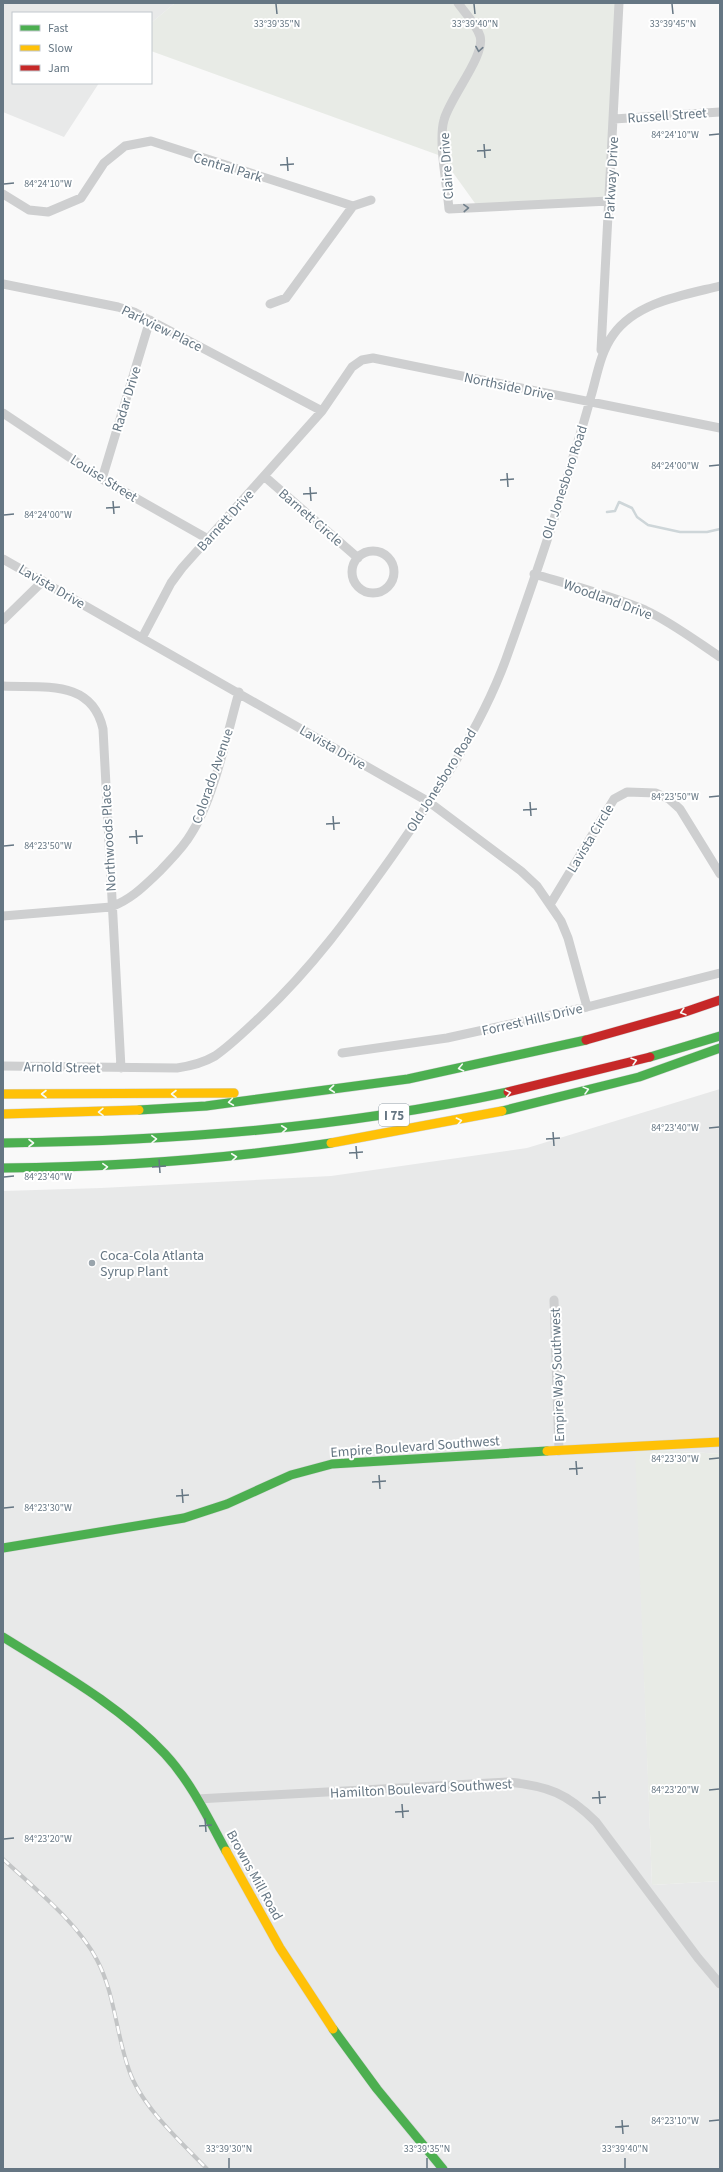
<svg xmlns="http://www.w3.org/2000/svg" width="723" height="2172" viewBox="0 0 723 2172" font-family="'Source Sans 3',sans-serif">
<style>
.built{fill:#e8e9e9}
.green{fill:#e8ebe6}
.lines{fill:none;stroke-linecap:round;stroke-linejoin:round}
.stream{stroke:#ced6d9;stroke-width:2.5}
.fast-casing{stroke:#d5d6d7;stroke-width:10}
.slow-casing{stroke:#d5d6d7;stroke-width:10}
.jam-casing{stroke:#d5d6d7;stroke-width:10}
.street{stroke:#cecfd0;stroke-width:9}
.fast{stroke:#4caf50;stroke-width:9}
.slow{stroke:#ffc107;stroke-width:9}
.jam{stroke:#c62828;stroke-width:9}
.rail-casing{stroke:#c3c5c6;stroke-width:4}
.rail{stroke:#fff;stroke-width:2.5;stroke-dasharray:8;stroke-linecap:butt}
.oneway{stroke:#707f8b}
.oneway2{stroke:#f6fbf6}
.ticks{fill:none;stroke:#657683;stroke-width:1.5}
.poi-dot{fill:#99a4ac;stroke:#fff;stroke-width:1.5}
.labels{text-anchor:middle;stroke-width:4;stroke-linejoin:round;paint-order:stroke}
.shield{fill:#fff;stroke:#939fa8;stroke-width:1}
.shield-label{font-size:13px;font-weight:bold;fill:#657683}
.street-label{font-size:14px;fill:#657683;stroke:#fff}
.poi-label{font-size:14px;fill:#657683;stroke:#fff;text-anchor:start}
.ticks-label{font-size:10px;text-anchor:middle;fill:#657683;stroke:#fff;stroke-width:4;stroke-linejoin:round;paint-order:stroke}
</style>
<rect width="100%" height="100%" fill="#f9f9f9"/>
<path class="built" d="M3,3H175L151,23V13H13V83H99L64,137L3,112Z
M720,1089V1454L636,1448L652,1885L720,1881V2169H3V1191L101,1188L331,1176L527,1148Z"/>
<path class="green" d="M175,3H618L607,197L477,206L441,156L151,51V23Z
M635,1448L720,1454V1881L652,1885Z"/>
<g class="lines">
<path class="stream" d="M607,512L615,511L619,502L632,508L637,517L648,525L680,532H707L720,529"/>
<g class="fast-casing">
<path id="fast" d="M650,1057L720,1036
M139,1110L206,1106L408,1079L586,1040
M502,1111L639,1077L720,1048
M3,1143C173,1141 341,1128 508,1092
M3,1168C113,1167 222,1160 331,1143
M3,1548L184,1518L227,1504L291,1475L332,1464L547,1451
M3,1637C59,1672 119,1705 165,1754C191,1782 208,1818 226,1851
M333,2029L377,2089L443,2169"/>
</g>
<g class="slow-casing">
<path id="slow" d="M3,1094L234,1093
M3,1114L139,1110
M331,1143L502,1111
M547,1451L720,1442
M226,1851L280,1948L333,2029"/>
</g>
<g class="jam-casing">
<path id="jam" d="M586,1040L685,1012L720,1000
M508,1092L650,1057"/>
</g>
<path class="street" d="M458,3C465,13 476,24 480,36C486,55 450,97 444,120C438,141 447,185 449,209L609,201
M614,119L720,112
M3,194L29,210L48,212L81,198L104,163L125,146L151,141L353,206
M353,206L371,200
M3,284L118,307L134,312L322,411
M270,304L286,298L353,206
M603,352L601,350L619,3
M3,413L102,479L208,539
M264,476L358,558
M102,479L150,320
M352 572a21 21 0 1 1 42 0a21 21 0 1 1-42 0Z
M3,559L429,802L521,871L537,886L561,921L568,938L587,1007
M534,574C571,585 609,595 645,610C671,622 696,641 720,657
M3,620L43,581
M142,638L171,583L182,568L322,411L352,367L362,360L373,358L720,428
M3,686C44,688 92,679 103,729L121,1068
M551,903L614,799L627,792L656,793L669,799L680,809L720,874
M3,916L111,907C132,899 144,886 160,871C171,859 183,848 191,834C214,799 227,734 239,692
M342,1053L447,1038L587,1007L720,973
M3,1066L177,1068C191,1066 203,1063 215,1056C231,1045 246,1030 260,1017C313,967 349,917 391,858C435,795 479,732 506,659C530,592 554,523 574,454C580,435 586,416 591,396C597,376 600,353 613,335C636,302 684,295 720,286
M554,1300L559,1451
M197,1799L508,1782C548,1786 567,1793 596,1822L698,1958L720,1984"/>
<use href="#fast" class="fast"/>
<use href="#slow" class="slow"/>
<use href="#jam" class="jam"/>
<g class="rail-casing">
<path id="rail" d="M3,1859C34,1888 78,1923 97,1960C115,1994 116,2034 129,2070C141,2106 181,2142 207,2169"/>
</g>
<use href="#rail" class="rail"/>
</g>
<defs><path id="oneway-chevron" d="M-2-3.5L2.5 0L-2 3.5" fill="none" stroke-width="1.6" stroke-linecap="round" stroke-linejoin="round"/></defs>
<g class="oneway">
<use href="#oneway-chevron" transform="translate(479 49) rotate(99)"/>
<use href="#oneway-chevron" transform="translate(466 208) rotate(-3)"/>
</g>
<g class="oneway2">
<use href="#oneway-chevron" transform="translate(683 1012) rotate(163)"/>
<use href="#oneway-chevron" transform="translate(634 1061) rotate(-16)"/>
<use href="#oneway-chevron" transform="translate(461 1068) rotate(168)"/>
<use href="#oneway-chevron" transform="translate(332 1089) rotate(174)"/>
<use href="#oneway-chevron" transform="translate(586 1090) rotate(-15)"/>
<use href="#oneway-chevron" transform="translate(508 1093) rotate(-12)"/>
<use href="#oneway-chevron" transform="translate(44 1094) rotate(180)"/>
<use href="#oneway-chevron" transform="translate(174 1094) rotate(180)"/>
<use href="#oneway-chevron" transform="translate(231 1102) rotate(172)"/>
<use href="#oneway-chevron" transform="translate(101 1112) rotate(179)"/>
<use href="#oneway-chevron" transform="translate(459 1121) rotate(-12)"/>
<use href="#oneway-chevron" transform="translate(284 1129) rotate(-6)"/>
<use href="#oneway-chevron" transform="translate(154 1139) rotate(-2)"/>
<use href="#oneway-chevron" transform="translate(31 1143)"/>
<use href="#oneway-chevron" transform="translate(234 1157) rotate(-6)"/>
<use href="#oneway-chevron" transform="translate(105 1167) rotate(-3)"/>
</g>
<path class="ticks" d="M276,4L277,14M474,4L475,14M672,4L673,14M709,135L719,134M484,144L485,158M477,151L491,150M287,157L288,171M280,165L294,164M4,184L14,183M709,466L719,465M507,473L508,487M500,480L514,479M310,487L311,501M303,494L317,493M113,501L114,514M106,508L120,507M4,515L14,514M709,797L719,796M530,802L531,816M523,810L537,809M333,816L334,830M326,824L340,823M136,830L137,844M129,837L143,836M4,846L14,845M709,1128L719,1127M553,1132L554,1146M546,1139L560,1138M356,1146L357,1159M349,1153L363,1152M159,1159L160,1173M152,1167L166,1166M4,1177L14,1176M709,1459L719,1458M576,1461L577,1475M569,1469L583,1468M379,1475L380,1489M372,1482L386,1481M182,1489L183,1503M176,1496L189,1495M4,1508L14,1507M709,1790L719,1789M599,1791L600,1804M592,1798L606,1797M402,1804L403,1818M395,1812L409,1811M205,1818L206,1832M199,1826L212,1825M4,1839L14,1838M622,2120L623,2134M709,2121L719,2120M615,2127L629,2126M229,2158V2168M427,2158V2168M625,2158V2168"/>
<circle class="poi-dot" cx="92" cy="1263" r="4"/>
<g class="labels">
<rect class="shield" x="379" y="1104" width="30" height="22" rx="3"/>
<g class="shield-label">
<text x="394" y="1120">I 75</text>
</g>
<g class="street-label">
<text transform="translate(667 115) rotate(-4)" y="5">Russell Street</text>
<text transform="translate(446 166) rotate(-94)" y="5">Claire Drive</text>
<text transform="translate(228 167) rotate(17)" y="5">Central Park</text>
<text transform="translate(611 178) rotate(-87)" y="5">Parkway Drive</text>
<text transform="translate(162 328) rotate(26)" y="5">Parkview Place</text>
<text transform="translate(509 386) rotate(12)" y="5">Northside Drive</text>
<text transform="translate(126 399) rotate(-73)" y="5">Radar Drive</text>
<text transform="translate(104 478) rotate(32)" y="5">Louise Street</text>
<text transform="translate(564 482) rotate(-72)" y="5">Old Jonesboro Road</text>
<text transform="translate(311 517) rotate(41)" y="5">Barnett Circle</text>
<text transform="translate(225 520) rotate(-48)" y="5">Barnett Drive</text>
<text transform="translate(52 586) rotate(30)" y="5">Lavista Drive</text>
<text transform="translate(608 599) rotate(20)" y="5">Woodland Drive</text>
<text transform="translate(333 747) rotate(30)" y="5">Lavista Drive</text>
<text transform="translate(212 776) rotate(-71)" y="5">Colorado Avenue</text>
<text transform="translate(441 780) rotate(-58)" y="5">Old Jonesboro Road</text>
<text transform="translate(108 838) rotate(-93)" y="5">Northwoods Place</text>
<text transform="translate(590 838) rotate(-59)" y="5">Lavista Circle</text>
<text transform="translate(532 1019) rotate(-13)" y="5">Forrest Hills Drive</text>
<text transform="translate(62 1067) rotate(1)" y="5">Arnold Street</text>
<text transform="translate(557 1375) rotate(-92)" y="5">Empire Way Southwest</text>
<text transform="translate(415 1446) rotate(-4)" y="5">Empire Boulevard Southwest</text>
<text transform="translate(421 1788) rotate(-3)" y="5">Hamilton Boulevard Southwest</text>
<text transform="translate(255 1875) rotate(61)" y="5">Browns Mill Road</text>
</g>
<g class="poi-label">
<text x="100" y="1260">Coca-Cola Atlanta<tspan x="100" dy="16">Syrup Plant</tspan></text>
</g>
</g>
<g class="ticks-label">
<text x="277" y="27">33°39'35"N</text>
<text x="475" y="27">33°39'40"N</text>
<text x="673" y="27">33°39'45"N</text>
<text x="675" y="138">84°24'10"W</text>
<text x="48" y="187">84°24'10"W</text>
<text x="675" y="469">84°24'00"W</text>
<text x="48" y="518">84°24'00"W</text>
<text x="675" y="800">84°23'50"W</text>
<text x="48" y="849">84°23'50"W</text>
<text x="675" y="1131">84°23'40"W</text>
<text x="48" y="1180">84°23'40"W</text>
<text x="675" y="1462">84°23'30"W</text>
<text x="48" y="1511">84°23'30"W</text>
<text x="675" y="1793">84°23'20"W</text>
<text x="48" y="1842">84°23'20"W</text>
<text x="675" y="2124">84°23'10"W</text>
<text x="229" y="2152">33°39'30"N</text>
<text x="427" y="2152">33°39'35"N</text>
<text x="625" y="2152">33°39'40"N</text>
</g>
<rect width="723" height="2172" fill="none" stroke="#657683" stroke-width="8"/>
<rect x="12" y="12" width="140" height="72" fill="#ffffff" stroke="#c1c8cd"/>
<rect x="20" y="25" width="20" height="6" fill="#4caf50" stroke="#c1c8cd"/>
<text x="48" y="32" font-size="12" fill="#657683">Fast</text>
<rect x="20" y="45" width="20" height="6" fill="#ffc107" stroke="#c1c8cd"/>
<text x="48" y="52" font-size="12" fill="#657683">Slow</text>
<rect x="20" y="65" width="20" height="6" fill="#c62828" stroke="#c1c8cd"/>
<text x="48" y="72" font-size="12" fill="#657683">Jam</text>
</svg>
